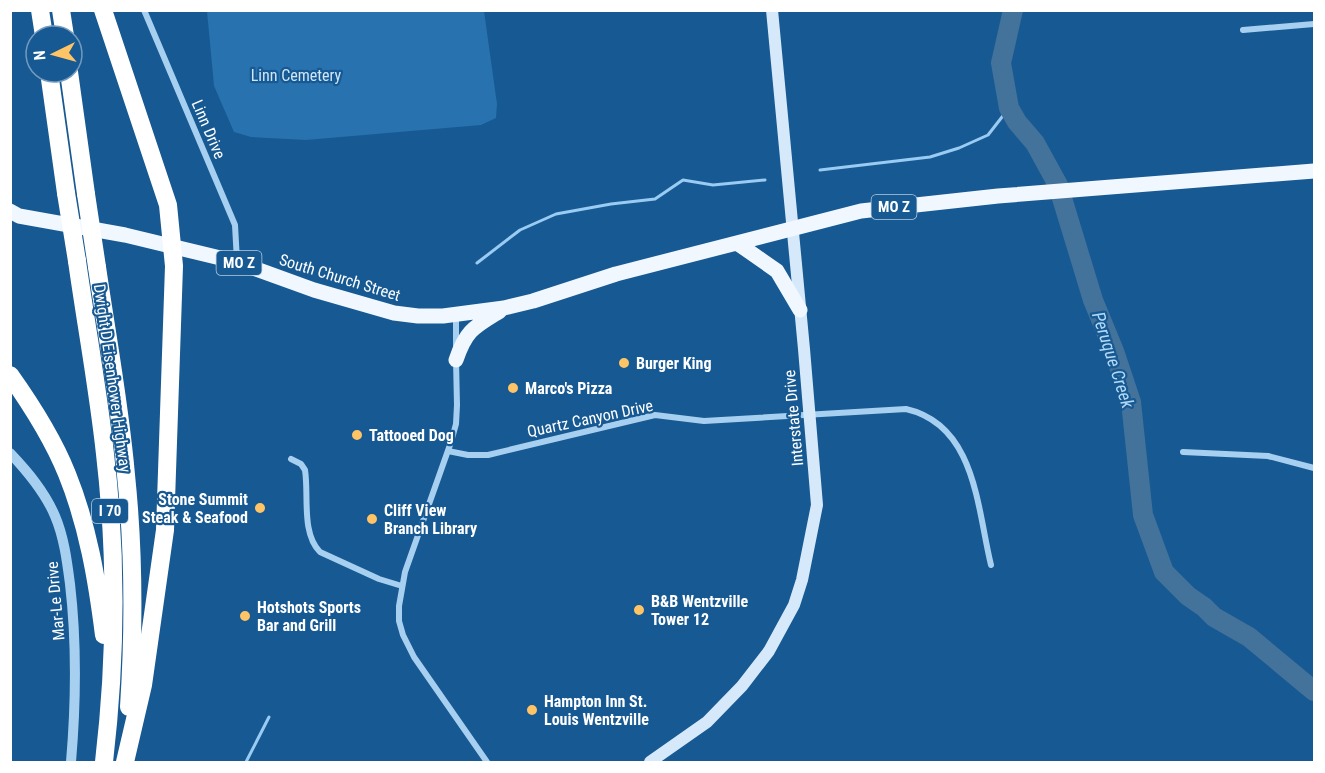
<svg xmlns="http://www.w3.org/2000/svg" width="1325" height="773" viewBox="0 0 1325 773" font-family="'Roboto Condensed',sans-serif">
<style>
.green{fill:#2772af}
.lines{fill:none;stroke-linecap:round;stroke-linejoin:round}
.stream{stroke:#99cbf3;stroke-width:3}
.river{stroke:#43729b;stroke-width:20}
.minor{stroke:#a7cff0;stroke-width:6}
.tertiary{stroke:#a7cff0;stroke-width:10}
.secondary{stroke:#d5e9fb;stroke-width:12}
.primary{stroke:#f0f7ff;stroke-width:15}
.motorway{stroke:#fff;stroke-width:18}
.motorway-bridge{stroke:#fff;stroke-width:18}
.poi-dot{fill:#ffc466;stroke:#175992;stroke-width:2}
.labels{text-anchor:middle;stroke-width:4.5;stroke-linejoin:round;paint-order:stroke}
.shield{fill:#175992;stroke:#b9cdde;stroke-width:1.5}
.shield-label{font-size:15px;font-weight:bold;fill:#fff}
.park-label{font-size:16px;fill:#cee7fb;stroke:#175992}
.street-label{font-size:16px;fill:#fff;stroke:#175992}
.poi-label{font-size:16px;font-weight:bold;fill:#fff;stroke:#175992;text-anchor:start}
.water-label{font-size:18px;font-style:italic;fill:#b3d9f7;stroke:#175992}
</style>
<rect width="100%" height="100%" fill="#175992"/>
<path class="green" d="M207,11H484L497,104L496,118L481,125L306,140L251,137L234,132L214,86Z"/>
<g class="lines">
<path class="stream" d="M820,170L930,157L959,148L988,135L1009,108
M477,263L520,230L556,214L611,204L655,199L683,180L713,185L765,180
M246,762L269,717"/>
<path class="river" d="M1013,10L1001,63L1009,108L1017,122L1035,143L1058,185L1093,300L1114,351L1131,402L1143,515L1164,572L1188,596L1204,607L1214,617L1249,637L1314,691"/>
<path class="minor" d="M144,10L235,225L237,261
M1243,30L1314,24
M456,347V315
M456,360L457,405L456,424L451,442L405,572L399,606V621L403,635L414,657L487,762
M448,451L468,455H488L655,415L704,421L906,409C976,425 977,508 991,565
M1183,452L1268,456L1314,468
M291,459L301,464L305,470C309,495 301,533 320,552L379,579L402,586"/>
<path class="tertiary" d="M10,453C28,472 45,492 55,516C64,537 67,561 70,584C77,644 76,703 71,762"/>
<path class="secondary" d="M650,762L707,722L742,686L769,651L794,605L802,580L817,505L804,349L772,10"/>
<path class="primary" d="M10,211L19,216L125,235L237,262L314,290L394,313L418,316H443L504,308L533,301L616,274L861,211L998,196L1314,171
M737,243L777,271L800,310
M456,360C466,330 474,327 500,311"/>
<path class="motorway" d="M40,10L44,36
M61,10L65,36
M103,10L168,205L174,266L165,530L143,685L125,762
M49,72L66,193
M69,72L86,194
M77,261C86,325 98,389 105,454C117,557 116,660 104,762
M97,267C107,336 120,405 126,475C134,552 134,630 129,707
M10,375C32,406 53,439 67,474C88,526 97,580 104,635"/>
<path class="motorway-bridge" d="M66,193L77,261
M86,194L97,267"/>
</g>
<g class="poi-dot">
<circle cx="624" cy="363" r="6"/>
<circle cx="513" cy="388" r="6"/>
<circle cx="357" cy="435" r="6"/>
<circle cx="260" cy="508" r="6"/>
<circle cx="372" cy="519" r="6"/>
<circle cx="639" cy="610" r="6"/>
<circle cx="245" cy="616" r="6"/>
<circle cx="532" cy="710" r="6"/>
</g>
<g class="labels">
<g class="shield">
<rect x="871.5" y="195" width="45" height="24" rx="4.5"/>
<rect x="216.5" y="251" width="45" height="24" rx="4.5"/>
<rect x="92" y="499" width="36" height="24" rx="4.5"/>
</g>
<g class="shield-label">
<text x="894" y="212">MO Z</text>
<text x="239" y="268">MO Z</text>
<text x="110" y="516">I 70</text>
</g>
<g class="park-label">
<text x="296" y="81">Linn Cemetery</text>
</g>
<g class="street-label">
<text transform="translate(209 129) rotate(67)" y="6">Linn Drive</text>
<text transform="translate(340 277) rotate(17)" y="6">South Church Street</text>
<text transform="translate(113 378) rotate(82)" y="6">Dwight D Eisenhower Highway</text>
<text transform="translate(590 418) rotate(-12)" y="6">Quartz Canyon Drive</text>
<text transform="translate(793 418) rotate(-95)" y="6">Interstate Drive</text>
<text transform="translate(55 601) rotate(-95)" y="6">Mar-Le Drive</text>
</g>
<g class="poi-label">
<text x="636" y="369">Burger King</text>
<text x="525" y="394">Marco's Pizza</text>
<text x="369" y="441">Tattooed Dog</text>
<text x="248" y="505" text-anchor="end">Stone Summit<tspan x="248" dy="18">Steak &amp; Seafood</tspan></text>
<text x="384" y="516">Cliff View<tspan x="384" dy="18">Branch Library</tspan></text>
<text x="651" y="607">B&amp;B Wentzville<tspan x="651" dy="18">Tower 12</tspan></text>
<text x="257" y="613">Hotshots Sports<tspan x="257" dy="18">Bar and Grill</tspan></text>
<text x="544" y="707">Hampton Inn St.<tspan x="544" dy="18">Louis Wentzville</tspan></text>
</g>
<g class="water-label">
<text transform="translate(1113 360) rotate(72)" y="6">Peruque Creek</text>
</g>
</g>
<rect width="1325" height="773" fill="none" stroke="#ffffff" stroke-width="24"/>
<g transform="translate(54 54) rotate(265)"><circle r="28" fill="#175992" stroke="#749bbe" stroke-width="1.5"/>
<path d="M0-4.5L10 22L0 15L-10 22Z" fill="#ffc466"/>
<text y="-9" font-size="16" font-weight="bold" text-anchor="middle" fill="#ffffff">N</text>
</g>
</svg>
